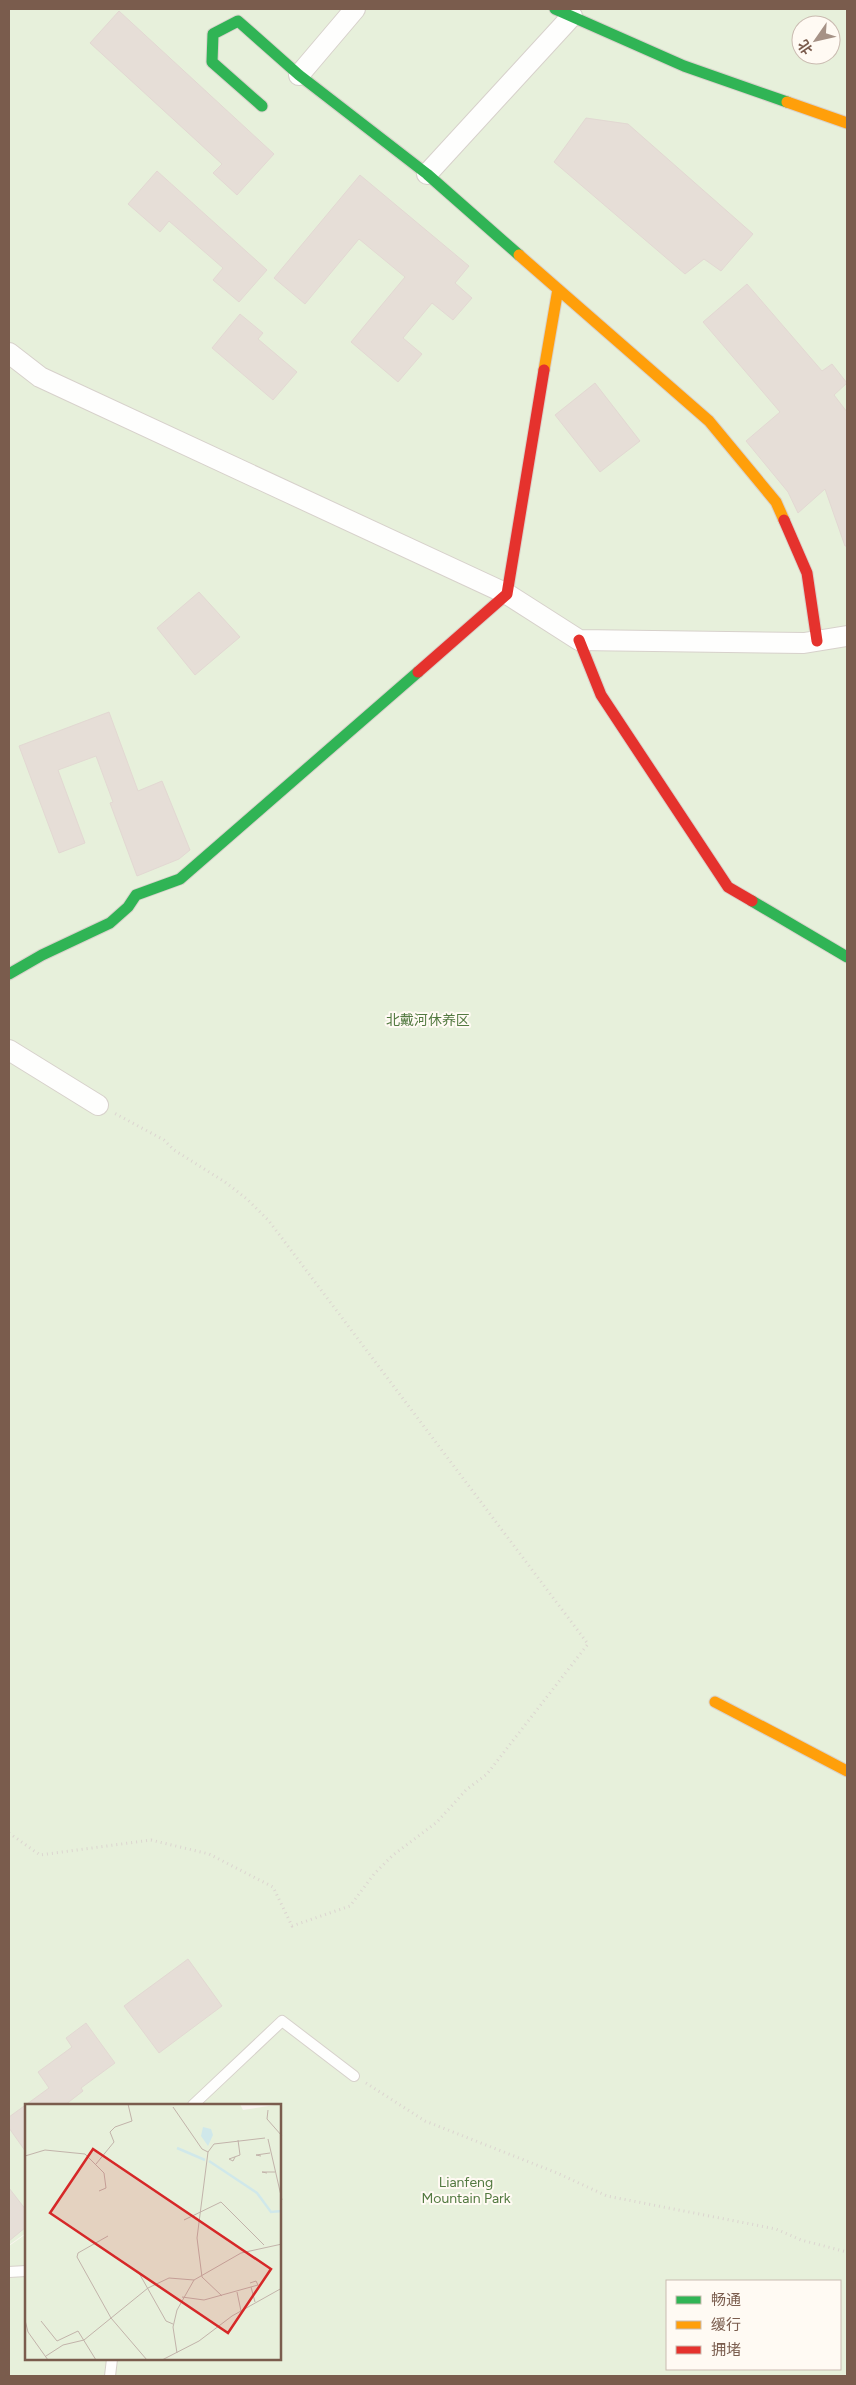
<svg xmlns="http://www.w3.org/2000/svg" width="856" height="2385" viewBox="0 0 856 2385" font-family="Figtree,'Noto Sans SC',sans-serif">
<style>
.green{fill:#e7f0db;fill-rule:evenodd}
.building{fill:#e6ded7;stroke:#e2d8d2}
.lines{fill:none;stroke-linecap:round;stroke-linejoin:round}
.lane-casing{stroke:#d7d1cb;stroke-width:12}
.street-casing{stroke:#d7d1cb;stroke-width:22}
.fast-casing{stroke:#d9d2cb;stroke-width:13}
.slow-casing{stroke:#d9d2cb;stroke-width:13}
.jam-casing{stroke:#d9d2cb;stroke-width:13}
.path{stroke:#dcd5d0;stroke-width:3;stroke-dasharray:1 4;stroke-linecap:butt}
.lane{stroke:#fefefd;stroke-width:10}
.street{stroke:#fefefd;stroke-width:20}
.fast{stroke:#30b455;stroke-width:11}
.slow{stroke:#ff9f0a;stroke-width:11}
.jam{stroke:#e5322d;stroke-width:11}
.labels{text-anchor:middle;stroke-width:4;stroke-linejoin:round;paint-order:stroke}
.park-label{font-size:14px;fill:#537a41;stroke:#fffaf3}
.inset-river{fill:none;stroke:#d0e8ea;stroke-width:2.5}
.inset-road{fill:none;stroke:#c2b3aa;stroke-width:1}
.view{fill:#d62828;fill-opacity:0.15;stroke:#d62828;stroke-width:2.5}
.inset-edge{fill:none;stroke:#7a5c4d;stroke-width:2.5}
</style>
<rect width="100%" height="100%" fill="#f9f5f0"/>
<path class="green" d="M9,9H847V2376H9V2246L26,2234V2359H280V2105H26V2233L9,2245ZM801,25H831V55H801ZM667,2281H840V2369H667Z"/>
<path class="building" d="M119,11L274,154L237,195L213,173L222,164L90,43Z
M586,118L628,124L753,234L721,271L704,259L685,274L554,162Z
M157,171L267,270L239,302L213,280L223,268L169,221L160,232L128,204Z
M360,175L469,266L455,283L472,298L453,320L432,303L403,338L422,354L398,382L351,342L405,277L359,239L305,304L274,278Z
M747,284L822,371L832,364L847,383L834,395L847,412V546H845L825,489L798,513L788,492L746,441L780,412L703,322Z
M240,314L263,333L258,339L297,372L273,400L212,348Z
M595,383L640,441L600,472L555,415Z
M199,592L240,637L195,675L157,628Z
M109,712L138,791L162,781L190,850L179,859L137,876L110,803L113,802L96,756L58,770L85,843L59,853L19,746Z
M188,1959L222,2006L159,2053L124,2006Z
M86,2023L115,2063L81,2088L83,2091L65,2105H26V2152L9,2128V2117L49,2088L38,2072L72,2047L66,2038Z
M9,2188L26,2210V2227L9,2241Z"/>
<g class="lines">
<g class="lane-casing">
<path id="lane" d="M193,2105L282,2021L354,2076
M9,2272L26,2271
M110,2376L112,2359"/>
</g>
<g class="street-casing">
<path id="street" d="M299,75L355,9
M427,174L572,16
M9,353L40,377L507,594L579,640L804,643L847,636
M9,1050L98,1105"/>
</g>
<g class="fast-casing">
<path id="fast" d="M555,9L684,66L787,102
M262,106L212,62L213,34L238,21L299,75L427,174L519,255
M752,901L847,957
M9,974L42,955L110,923L128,907L136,895L180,879L418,672"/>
</g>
<g class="slow-casing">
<path id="slow" d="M787,102L847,123
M519,255L709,421L776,502L784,520
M544,370L558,289
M715,1702L847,1771"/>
</g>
<g class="jam-casing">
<path id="jam" d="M784,520L807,573L817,641
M579,640L601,695L728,887L752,901
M418,672L507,594L544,370"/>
</g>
<path class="path" d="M9,1833L40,1855L151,1840L209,1854L273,1887L292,1926L350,1906L374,1874L393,1855L437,1822L466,1790L487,1774L588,1644L269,1221L247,1199L225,1182L174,1150L164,1140L114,1113
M366,2083L425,2121L557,2173L607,2196L776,2229L801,2240L847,2252"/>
<use href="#lane" class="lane"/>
<use href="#street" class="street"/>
<use href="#fast" class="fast"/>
<use href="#slow" class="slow"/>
<use href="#jam" class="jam"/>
</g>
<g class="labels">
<g class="park-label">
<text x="428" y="1025">北戴河休养区</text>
<text x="466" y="2187">Lianfeng<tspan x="466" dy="16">Mountain Park</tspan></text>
</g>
</g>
<g transform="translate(25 2104)">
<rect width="256" height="256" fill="#f9f5f0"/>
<path d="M0,0H215L218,6L256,0V256H0Z" fill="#e7f0db"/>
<path d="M178,23L186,25L188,31L183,42L176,32Z" fill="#d0e8ea"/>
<path class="inset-river" d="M152,44L180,56M184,57L232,89L246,108L257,107"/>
<path class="inset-road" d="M148,3L177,45L183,48L172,134L177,173L197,192M243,6L242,15L257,32M243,35L257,96M183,48L189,40L240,34M0,52L20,46L60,50L79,69L81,84L74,87M236,52L231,51L245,49M210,53L208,57L204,55L215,51L213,36M71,60L89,38L85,28L90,23L107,17L103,0M242,69L237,68H250M159,116L196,98L239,141M83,132L53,149L52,153L86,214L122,256M114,169L141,217L148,220M226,183L230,198M212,188L216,207M157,193L179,196L233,181L231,177L225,179M0,216L3,228L23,256M16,217L32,237L53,227L71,256M152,249L148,223L152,206L169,176L216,149L257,140M21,252L38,241L59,236L123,184L144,174L169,176M137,256L174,237L207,212L257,184"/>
<path class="view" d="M68,45L246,165L203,229L25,109Z"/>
<rect width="256" height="256" class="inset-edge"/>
</g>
<rect width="856" height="2385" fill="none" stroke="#7a5c4d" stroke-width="20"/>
<rect x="666" y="2280" width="175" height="90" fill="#fffaf3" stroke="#cabbb1"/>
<rect x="676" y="2296" width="25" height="8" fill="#30b455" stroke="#cabbb1"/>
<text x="711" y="2305" font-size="15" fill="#7a5c4d">畅通</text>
<rect x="676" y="2321" width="25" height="8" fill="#ff9f0a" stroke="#cabbb1"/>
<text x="711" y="2330" font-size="15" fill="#7a5c4d">缓行</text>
<rect x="676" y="2346" width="25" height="8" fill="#e5322d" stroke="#cabbb1"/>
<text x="711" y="2355" font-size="15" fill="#7a5c4d">拥堵</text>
<g transform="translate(816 40) rotate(236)"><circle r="24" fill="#fffaf3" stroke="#cabbb1"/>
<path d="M0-4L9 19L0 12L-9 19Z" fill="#a69286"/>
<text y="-8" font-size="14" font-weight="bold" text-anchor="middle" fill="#7a5c4d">北</text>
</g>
</svg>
